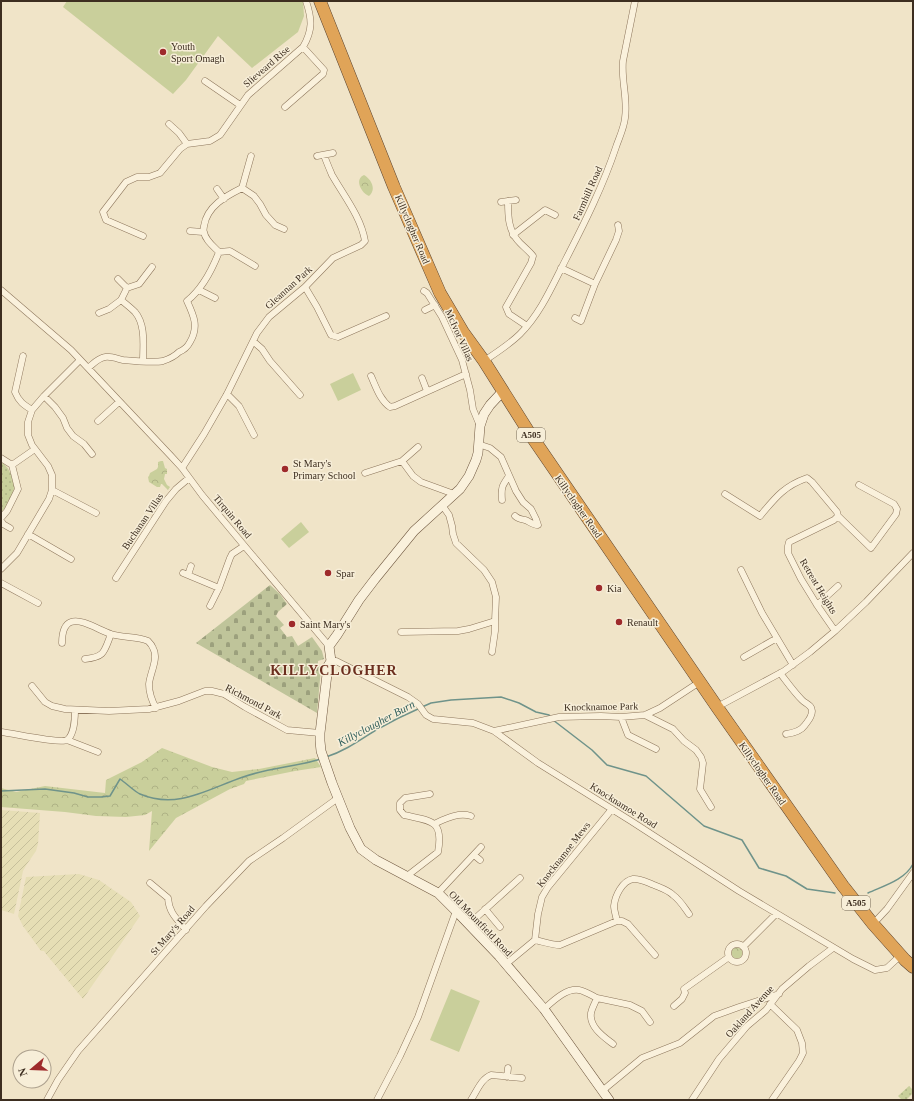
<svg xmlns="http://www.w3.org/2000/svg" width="914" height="1101" viewBox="0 0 914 1101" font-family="Georgia,serif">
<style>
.farmland{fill:url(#farmland-furrows)}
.grass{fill:url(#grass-dots)}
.forest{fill:url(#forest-crowns)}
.cemetery{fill:url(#cemetery-stones)}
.garden{fill:#c9cf9b}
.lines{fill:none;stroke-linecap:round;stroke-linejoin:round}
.stream{stroke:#6f938a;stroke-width:1.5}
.street-casing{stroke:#8d765c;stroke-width:7}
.secondary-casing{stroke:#6f573f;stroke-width:10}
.highway-casing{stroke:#5b4430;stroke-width:13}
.street{stroke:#faf1dc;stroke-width:6}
.secondary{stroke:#faf1dc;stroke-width:9}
.highway{stroke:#e0a458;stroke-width:12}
.poi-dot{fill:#9e2a2b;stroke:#f7eed8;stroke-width:1.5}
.labels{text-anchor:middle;stroke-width:3;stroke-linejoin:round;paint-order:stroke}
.shield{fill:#f7eed8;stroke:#756857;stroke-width:1}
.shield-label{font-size:9px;font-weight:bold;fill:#3d2e20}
.poi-label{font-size:10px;fill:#3d2e20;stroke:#f7eed8;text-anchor:start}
.street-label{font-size:10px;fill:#3d2e20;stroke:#f7eed8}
.water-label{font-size:11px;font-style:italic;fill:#2f5d5a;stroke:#f7eed8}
.district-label{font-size:14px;font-weight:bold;letter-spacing:1px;fill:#6b2e1e;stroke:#f7eed8}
</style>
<defs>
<pattern id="farmland-furrows" width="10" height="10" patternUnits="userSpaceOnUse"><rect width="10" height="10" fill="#e6deb5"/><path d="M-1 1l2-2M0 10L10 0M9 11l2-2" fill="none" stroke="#c6bf9b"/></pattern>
<pattern id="grass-dots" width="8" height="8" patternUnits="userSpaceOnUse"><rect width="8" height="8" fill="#c9cf9b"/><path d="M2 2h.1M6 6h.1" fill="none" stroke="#aeb285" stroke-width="1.8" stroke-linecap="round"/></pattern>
<pattern id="forest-crowns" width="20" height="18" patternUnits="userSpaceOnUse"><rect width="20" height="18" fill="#c9cf9b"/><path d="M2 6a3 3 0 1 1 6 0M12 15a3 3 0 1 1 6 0" fill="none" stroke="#aeb285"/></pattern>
<pattern id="cemetery-stones" width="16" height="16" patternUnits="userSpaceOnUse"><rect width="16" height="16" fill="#bfc49a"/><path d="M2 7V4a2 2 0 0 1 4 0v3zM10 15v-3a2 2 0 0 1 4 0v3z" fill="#9ca07d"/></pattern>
</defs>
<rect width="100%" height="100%" fill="#f0e4c8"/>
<path class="farmland" d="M1,810L40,813L38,844L36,851L27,864L23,871L14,914L1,910Z
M79,874L99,880L112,889L131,902L140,916L83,999L46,954L44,951H41L23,926L18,916L26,877Z"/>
<path class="grass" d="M1,462C6,465 8,468 11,474C19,489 10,501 1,513Z
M909,1086L913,1090V1093L906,1100H902L898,1096Z"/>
<path class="forest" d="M364,175C371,179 377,189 369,196C361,193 354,179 364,175Z
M161,461H163L165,468L167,469V474H165L164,479L167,485L170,487L168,490L162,484H161L160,487H157L149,482L148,477L149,476L150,473L157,469L158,467V462Z
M162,748L212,767L232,772L259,769L315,758L321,767L295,771L246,781L244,784L230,789L176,818L149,851L152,811L145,815L126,817L96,816L65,812L1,807V788L16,792L45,786L105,793L106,780L142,762Z
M731.5 953a5.5 5.5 0 1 1 11 0a5.5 5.5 0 1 1-11 0Z"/>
<path class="cemetery" d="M270,585L280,594L287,604L278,612L276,616L284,625L280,628L287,637L292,636L298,646L312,637L322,651L324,659L318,661V664L321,668L317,713L196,643Z"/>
<path class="garden" d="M67,1H303L304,16L298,32L252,68L218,36L186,80L173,94L63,7Z
M353,373L361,390L338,401L330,384Z
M301,522L309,532L289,548L281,539Z
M451,989L480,1001L459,1052L430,1040Z"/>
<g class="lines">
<path class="stream" d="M422,707L431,703L451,700L501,697L519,703L536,712L549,715L551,717
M553,720L592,750L607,765L646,776L704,826L742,840L759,868L786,876L807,889L835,893
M326,757C345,751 360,740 376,730C390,722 404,715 418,709
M1,791L45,789L74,793L88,797H101L110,796L120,779C126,783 135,792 140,794C177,810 208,789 243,777C268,768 295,767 321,759
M868,893C883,886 905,880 913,864"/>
<g class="street-casing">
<path id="street" d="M205,81L240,105
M285,107L323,74L324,70L303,47
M169,124L179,133L187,144
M317,156L333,153
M242,188L254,196L260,204L266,215L275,225L284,229
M217,189L224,199
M508,201C508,216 508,231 520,243C524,247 529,251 533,256L531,263L506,307L509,314L527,326
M501,202L516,200
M190,231L203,232
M513,235L545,210L555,215
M143,236L106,220L103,212L126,182L137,177H149L160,173L180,149L187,144L210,141L220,135L248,95L303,47C313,30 312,19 306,1
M219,252C213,246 205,240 204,232C203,231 204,227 204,226C207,206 226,196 242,188L251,156
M561,268L595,284L616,240L619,231L618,225
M118,279L127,288
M305,287L317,307L331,335L338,337L386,316
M1,290L71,350L171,456L182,468L202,495L242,543L329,646
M199,290L215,298
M424,291L427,293L442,317L462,360L470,390L473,409L480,426
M121,300C126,304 131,308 135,312C146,325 143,346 143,361
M425,310L435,305
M99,313L109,309L121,300L127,288L139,284L152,267
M575,318L581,321L595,284
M254,342L262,349L270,361L300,395
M23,356L15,392C19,402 24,405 32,410
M484,361C496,353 510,344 520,334C541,313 553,284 566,259C585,222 603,186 616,147C619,138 624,128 625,118C628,99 621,80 623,61L635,1
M88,368C93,364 98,358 105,357C111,356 118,359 123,360C133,361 154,363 163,361C169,359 175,356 179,352C184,350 188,346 190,342C199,327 194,316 187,301C202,289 212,270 219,252L230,251L255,266
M371,376C376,387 380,400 390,407L395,406L466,374
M422,378L427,391
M227,394L239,406L254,435
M44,396L55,407L63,418L67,428L73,436L84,444L92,454
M98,421L119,402
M478,444L490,448L501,457L516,491L523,502L531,509L536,519L538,525C532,525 529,521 525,520C520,519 518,519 515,516
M1,458L12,465L18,489L7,511L1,518
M402,461L413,476L421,482L454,494
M12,465L35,449
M182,468L204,434L227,394L257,333L269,317L305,287L333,258L361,245L365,241C361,217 344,196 332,175C329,168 326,161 324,155
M365,473L402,461L418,447
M52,490L96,513
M725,494L760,516C775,498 784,486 807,478L812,482L837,512L838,516L834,520L789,542L788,546V553L801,579L817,605L835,631
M502,500C501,487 502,486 509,476
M838,516L871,548L896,514L897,509L894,504L859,485
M1,520L3,524L10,528
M28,534L71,559
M1,569L17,553L49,499L52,490V475L48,466L32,445L28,435V422L32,410L44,396L80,360
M741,570L762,613L793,665
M183,573L219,588
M188,575L191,566
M116,578L166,501L176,489L189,478
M1,583L38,603
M817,605L838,586
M210,606L219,588L230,558L232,554L244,546
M401,632L458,631L469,629L495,621L496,597L492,582L484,570L456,543L453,534L452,526L449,515L442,505
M62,643C62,635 63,625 71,622C82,618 100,631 111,634C123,638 137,636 148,641C150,643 152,645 153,648C159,658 150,673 149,684C149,692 152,701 156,708
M492,652L495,631V621
M744,657L777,638
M85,659C105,657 104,652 111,634
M331,661H336L408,697L418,704L426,715L433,719L473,723L494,731L538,763L631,821L739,891L853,959L875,970L887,968L901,955
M780,673C787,682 794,692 802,700C806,704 812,705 812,711C812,717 808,721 805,725C801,731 794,733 786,734
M32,686L45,702L52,706L65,709L109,711L149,709L179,701L205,691H212L224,694L245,707L287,730L320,733
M717,707L784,671L810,652L835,631L866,602L913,553
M645,715L673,729L684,741L696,750L701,757L703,763L700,789L711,807
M621,717L628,735L656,749
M494,731L559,717L601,716L621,717L645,715L660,708L695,685L701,683
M1,732C12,733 60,744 67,740C74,735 75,718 75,710
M67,740L98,752
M434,824C445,819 458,812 471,816
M474,855L480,860
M407,876L438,852C444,819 430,821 404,815L400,810V803L405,798L430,794
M150,883L168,898C169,913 177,919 186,930
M438,893L481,847
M485,909L500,927
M617,921C616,916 614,910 614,906C615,896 622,881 633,879C640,878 648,883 654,885C661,888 668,890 673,895C680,900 684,907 689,914
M469,924L520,878
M873,924L887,909L913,873
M535,940L538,914L542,897L548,887L612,809
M728 953a9 9 0 1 1 18 0a9 9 0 1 1-18 0Z
M743,947L776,914
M506,964L535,940C544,942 551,945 560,945L617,921H622L628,924L655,955
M597,998L630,1005L642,1011L650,1022
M770,1004L797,1030L802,1043L803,1053L799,1061L772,1100
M674,1006L682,999L685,993L684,989L729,957
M544,1009C553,1001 566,988 579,990C585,991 591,995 597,998C595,1003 592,1008 591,1013C589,1027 604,1037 613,1044
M507,1077L508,1068
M602,1091L642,1058L680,1043L714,1016L739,1007L779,994
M47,1100L58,1080L78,1051L206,906L249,861L283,838L338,798
M377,1100L400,1056L418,1017L456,911
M471,1100C477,1091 481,1079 491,1075L522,1078
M692,1100L719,1059L747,1026L766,1010L782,989L809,966L833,948"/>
</g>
<g class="secondary-casing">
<path id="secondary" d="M503,391L490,405L484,414L480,426L478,453L476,460L469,476L460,489L414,531L375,579L359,600L337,635L329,646L331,661L328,666L320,733V741L321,751L332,783L350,828L361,849L376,860L438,893L456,911L499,956L544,1009L609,1100"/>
</g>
<g class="highway-casing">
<path id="highway" d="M320,1L394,187L440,293L463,332L484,361L530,434L717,707L843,886L873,924L905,960L913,967"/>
</g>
<use href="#street" class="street"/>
<use href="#secondary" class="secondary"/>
<use href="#highway" class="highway"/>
</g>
<g class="poi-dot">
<circle cx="163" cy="52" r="4"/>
<circle cx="285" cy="469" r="4"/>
<circle cx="328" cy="573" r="4"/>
<circle cx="599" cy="588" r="4"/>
<circle cx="619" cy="622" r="4"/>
<circle cx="292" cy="624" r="4"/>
</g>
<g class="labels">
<g class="shield">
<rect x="517" y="428" width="28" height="14" rx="3"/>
<rect x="842" y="896" width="28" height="14" rx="3"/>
</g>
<g class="shield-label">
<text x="531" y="438">A505</text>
<text x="856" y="906">A505</text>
</g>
<g class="poi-label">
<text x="171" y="50">Youth<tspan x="171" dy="12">Sport Omagh</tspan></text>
<text x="293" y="467">St Mary's<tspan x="293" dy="12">Primary School</tspan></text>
<text x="336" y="577">Spar</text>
<text x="607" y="592">Kia</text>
<text x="627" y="626">Renault</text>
<text x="300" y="628">Saint Mary's</text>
</g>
<g class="street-label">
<text transform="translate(266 66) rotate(-41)" y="4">Slieveard Rise</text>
<text transform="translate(587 193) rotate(-66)" y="4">Farmhill Road</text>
<text transform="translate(413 229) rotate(67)" y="4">Killyclogher Road</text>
<text transform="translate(288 287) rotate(-42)" y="4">Gleannan Park</text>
<text transform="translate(460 335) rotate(66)" y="4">McIvor Villas</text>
<text transform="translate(579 506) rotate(55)" y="4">Killyclogher Road</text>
<text transform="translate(233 516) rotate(50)" y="4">Tirquin Road</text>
<text transform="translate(142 521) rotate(-56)" y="4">Buchanan Villas</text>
<text transform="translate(819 586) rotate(59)" y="4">Retreat Heights</text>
<text transform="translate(254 701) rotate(28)" y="4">Richmond Park</text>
<text transform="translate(601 706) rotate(-1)" y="4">Knocknamoe Park</text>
<text transform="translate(763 773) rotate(55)" y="4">Killyclogher Road</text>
<text transform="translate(624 805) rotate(32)" y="4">Knocknamoe Road</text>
<text transform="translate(563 854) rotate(-52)" y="4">Knocknamoe Mews</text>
<text transform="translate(481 923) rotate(46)" y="4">Old Mountfield Road</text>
<text transform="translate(172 930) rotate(-49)" y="4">St Mary's Road</text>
<text transform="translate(749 1011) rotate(-48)" y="4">Oakland Avenue</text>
</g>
<g class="water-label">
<text transform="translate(376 723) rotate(-28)" y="4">Killyclougher Burn</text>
</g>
<g class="district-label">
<text x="334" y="675">KILLYCLOGHER</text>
</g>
</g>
<rect width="914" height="1101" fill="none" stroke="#3d2e20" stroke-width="4"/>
<g transform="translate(32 1069) rotate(251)"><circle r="19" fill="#f7eed8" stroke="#ada18e"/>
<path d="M0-3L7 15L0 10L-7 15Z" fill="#9e2a2b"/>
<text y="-6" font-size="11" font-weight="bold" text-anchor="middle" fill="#3d2e20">N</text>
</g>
</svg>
